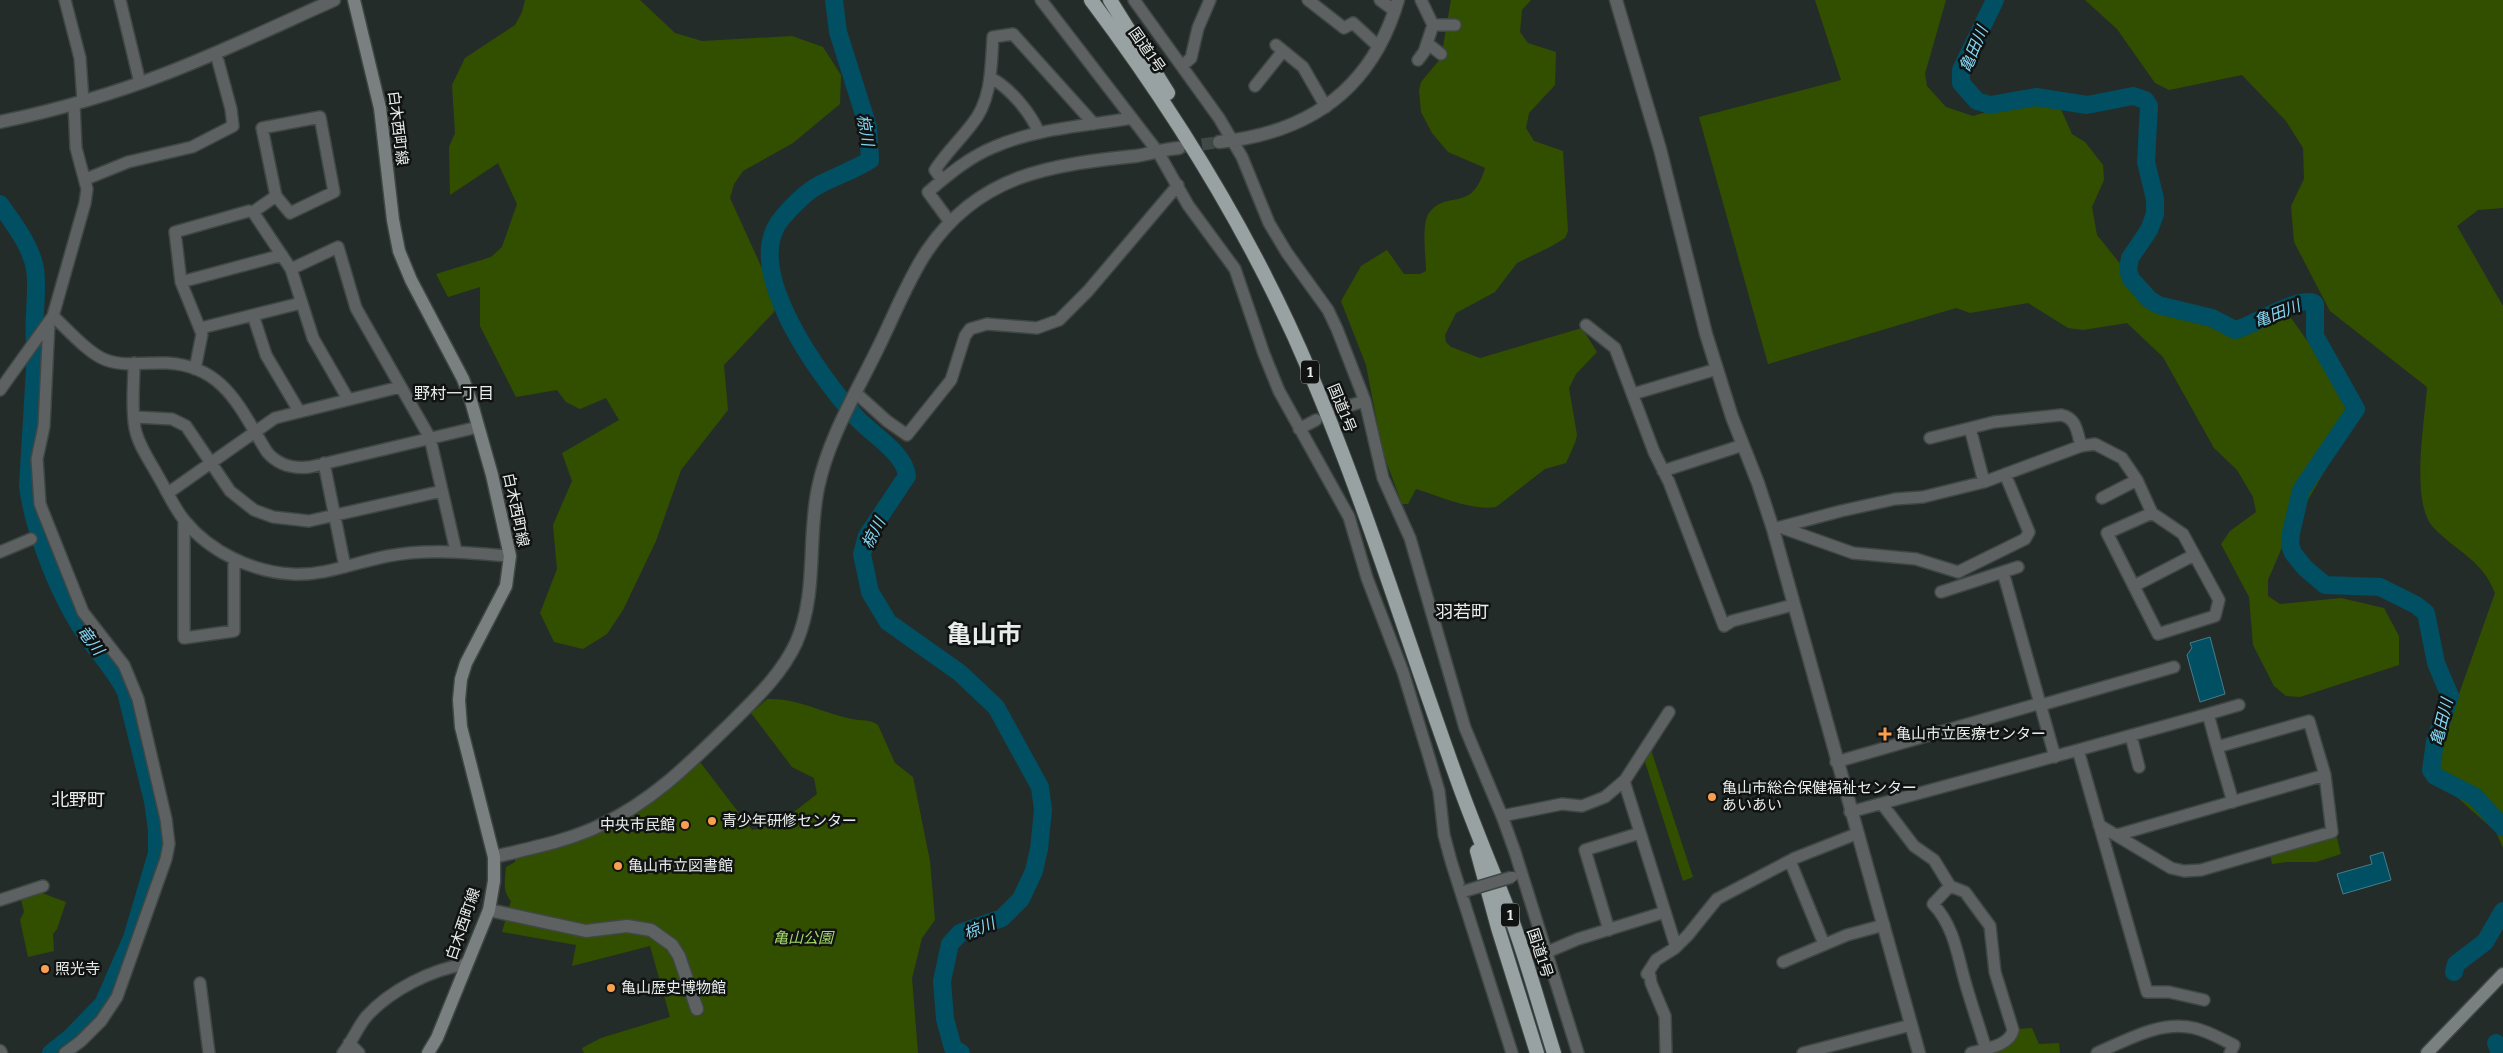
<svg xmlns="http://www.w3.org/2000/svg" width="2503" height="1053" viewBox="0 0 2503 1053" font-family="Bitter,'Noto Sans JP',serif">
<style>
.green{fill:#324f00}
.water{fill:#004f63;stroke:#467e8c}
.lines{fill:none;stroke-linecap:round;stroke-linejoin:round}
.river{stroke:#004f63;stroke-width:18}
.tertiary-tunnel{stroke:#414946;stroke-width:12;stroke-dasharray:12 6;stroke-linecap:butt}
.minor-casing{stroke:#3f4744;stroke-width:14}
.tertiary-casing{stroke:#3f4744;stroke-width:15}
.secondary-casing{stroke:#3f4744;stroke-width:15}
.trunk-casing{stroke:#3f4744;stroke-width:16}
.minor{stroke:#5d6161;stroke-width:11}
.tertiary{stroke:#5d6161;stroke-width:12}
.secondary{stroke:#7a8080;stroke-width:12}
.trunk{stroke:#99a2a2;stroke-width:14}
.minor-bridge-casing{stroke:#3f4744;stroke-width:14;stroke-linecap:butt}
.minor-bridge{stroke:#5d6161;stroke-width:11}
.poi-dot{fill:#fa9f4f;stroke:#101312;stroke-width:2}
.labels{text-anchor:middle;stroke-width:5;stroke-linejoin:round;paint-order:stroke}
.shield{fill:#101312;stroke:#a7acaa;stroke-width:1}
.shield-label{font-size:14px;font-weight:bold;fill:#e8edeb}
.street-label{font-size:15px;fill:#e8edeb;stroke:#101312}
.poi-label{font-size:15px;fill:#e8edeb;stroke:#101312;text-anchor:start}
.park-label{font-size:15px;font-style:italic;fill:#a6d969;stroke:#101312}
.water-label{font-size:16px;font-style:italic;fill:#83d7f5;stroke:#101312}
.neighbourhood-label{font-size:16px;fill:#e8edeb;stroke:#101312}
.quarter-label{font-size:18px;fill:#e8edeb;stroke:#101312}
.town-label{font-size:25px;font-weight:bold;fill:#e8edeb;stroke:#101312}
</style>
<rect width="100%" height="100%" fill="#242c29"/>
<path class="green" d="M525,0H640L675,33L702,41L792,36L823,47L841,75L840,104L793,143L743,171L734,184L730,198L776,299L774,312L724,365L728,410L681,470L656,541L623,610L607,634L583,649L554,642L540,613L557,569L553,525L572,481L562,453L619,420L606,398L580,409L566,402L557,390L516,397L480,326V287L448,297L436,274L491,257L502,247L517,204L498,163L450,195L449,147L455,133L452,85L465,58L515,25L522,12Z
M1451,0H1531L1522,10L1520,32L1528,43L1556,52L1555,85L1529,113L1526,128L1534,141L1563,151L1568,231L1565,238L1552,246L1517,263L1495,292L1456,313L1445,335L1446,342L1451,347L1480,358L1582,328L1597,352L1576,374L1569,388L1577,435L1575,443L1566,463L1545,469L1496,507C1472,511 1439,496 1416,489L1408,504H1402L1383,453L1366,365L1341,301L1361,266L1387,250L1404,274H1420L1426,271C1426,257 1421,224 1429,213C1449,188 1471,215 1485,168L1448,152L1432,133L1421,112L1419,90L1421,82L1441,58Z
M1815,0H1946L1925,74L1927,86L1946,107L1973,116L2031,99L2060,107L2072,134L2085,142L2103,165L2104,180L2092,207L2097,235L2143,292L2229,325L2289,315L2358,413L2286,538L2268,580V596L2280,604L2341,598L2384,608L2399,636V665L2300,697L2286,696L2274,686L2253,645L2249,597L2221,544L2230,531L2256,512L2253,497L2237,470L2214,448L2163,357L2127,323L2083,330L2068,328L2028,303L1970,313L1956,308L1768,364L1699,117L1841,80Z
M2085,0H2503V208L2478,210L2457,226L2503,306V848L2496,832L2449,790L2432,764L2430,749L2459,694L2495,593C2482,559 2455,551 2433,527C2410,502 2425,420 2427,387L2330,311L2294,242L2291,206L2304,179L2303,148L2286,121L2242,75L2169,90L2155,83L2117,29Z
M767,699C797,698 823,713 852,719C861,721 870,719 878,725L895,763L913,777L930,861L935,920L922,938L912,978L918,1053H584L582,1048L601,1038L670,1017L650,946L572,966L576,945L502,932L511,901C502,891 505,880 506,867L515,862V858C552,848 591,840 624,821C652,805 676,783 700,762L752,830L777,825L817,794L814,778L792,767L751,713Z
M1651,750L1693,877L1683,881L1645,762Z
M2336,834L2341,854L2316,862H2287L2272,864L2270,854Z
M33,893H42L66,902L57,929L53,934L54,951L28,957L20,920L24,912L21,899Z
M2032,1028L2039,1044L2059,1043L2060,1053H1993L2018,1029Z"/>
<path class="water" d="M2210,637L2225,694L2200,702L2187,655L2192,648L2190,643Z
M2383,852L2391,880L2343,894L2337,874L2372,864L2370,856Z"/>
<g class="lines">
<path class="river" d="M834,0L838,32L868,127L870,160C854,170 836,176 819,185C807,191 791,207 782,218C739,268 821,378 856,417C870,433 905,453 907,476L867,536L862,554L870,592L888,622L960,673L996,707L1040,787L1043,810L1039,849L1034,871L1021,899L1002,918L960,933L950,944L942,981L945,1019L953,1048L961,1053
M1995,0L1961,70V83L1977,101L1990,105L2036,97L2087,105L2133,96L2145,100L2149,106L2146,162L2155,199V214L2149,230L2130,258L2128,270L2131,279L2149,299L2158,305L2212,318L2235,330C2251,327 2303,293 2315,304V336L2356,409L2301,490L2291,533L2290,545L2293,553L2305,568L2325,585L2380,587L2416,605L2426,613L2436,663L2450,696L2435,742L2431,770L2435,776L2474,796L2503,827
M0,204C13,223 31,245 35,269C39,296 31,323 36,351L28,486C33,526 55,584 76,619C90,645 113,665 126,692L153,801L157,830V853L132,938L103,1004L71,1037L51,1053
M2454,972L2456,964L2485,942L2503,911
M2496,1043L2500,1053"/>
<path class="tertiary-tunnel" d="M1184,147L1219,142"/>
<g class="minor-casing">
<path id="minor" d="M65,0L80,58L83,101
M120,0L140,83
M1041,0L1158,152L1188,205L1235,269L1264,354L1279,391L1349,517L1367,578L1403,672L1429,757L1439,791L1444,835L1451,861L1512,1053
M1134,0L1219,118L1242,157L1269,223L1287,253L1328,310L1337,329L1365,401L1383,478L1410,538L1465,728L1502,816L1515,852L1578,1053
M1308,0L1344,28L1353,23L1379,47
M1380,0L1395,11
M1433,25H1455
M1427,43L1441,54
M1276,45L1303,67L1326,107
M1418,60L1424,52L1433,25L1421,0
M1183,65L1191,58L1198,28L1210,0
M991,78C1010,88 1031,113 1039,133
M1255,86L1283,51
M320,117L334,192L290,213L276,196L262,128Z
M86,179L128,162L192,147L233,126L231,109L218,61
M942,180L935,170C946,153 960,140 972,124C992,100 991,66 993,37L1013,34L1094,124
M253,212L276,196
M950,222L928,192C948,175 969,157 994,147C1037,128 1087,126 1132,118
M291,269L338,247L356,308L430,438L456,551
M181,282L282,255
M253,315L266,355L299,411
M53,316C67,329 89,354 106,360C125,367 147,362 167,363C225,366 240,409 267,452C278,465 293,469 310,467L478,427
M49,322L44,426L37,459L40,504L83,612L124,665L138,699L166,819L169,844L166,859L117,997L101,1021L81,1041L65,1053
M1586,325L1615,348L1654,452L1669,482L1724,626L1732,621L1793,605
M201,328L301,303
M134,363C134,384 131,408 135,428C138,445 150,461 158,476C167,491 174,508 185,521C210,552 253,572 292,574C325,576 356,562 388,556C429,548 469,553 510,556
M195,369L202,334L181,282L175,232L249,211L253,212L291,269L313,338L348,399
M0,390L53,316L85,203L87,189L76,148L74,104
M856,393L887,421L907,435L951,380L965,336L970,329L987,324L1037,328L1059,320L1088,291L1178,185
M1633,394L1717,369
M1338,409L1365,401
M135,417L172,419L186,426L230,491L254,510L273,517L309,521L442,491
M1970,428L1984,482
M1299,429L1316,420
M1930,438L1994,422L2061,415C2077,418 2077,432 2081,446
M324,463L345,567
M1663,471L1743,445
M168,493L275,418L400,387
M2102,498L2137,480
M184,521V638L234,631V559
M1780,527L1853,553L1916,559L1958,572L2025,539L2029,532L2005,474
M1773,529L1841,511L1895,499L1923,497L1984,482L2081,446L2095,444L2122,458L2137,480L2152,513L2183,534L2219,600L2215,616L2158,634L2107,533L2152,513
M0,552L31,539
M2003,572L2055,757
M2134,586L2194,555
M1941,592L2018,567
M2041,705L2174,667
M2208,714L2239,705
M2131,736L2139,767
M2217,747L2233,802
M1836,762L2041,703
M1624,781L1676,947
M1882,804L1914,846L1934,860L1950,886L1933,904C1953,925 1957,952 1964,978C1971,1004 1980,1028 1987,1053
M1850,812L2078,750
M1502,816L1562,804L1582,806L1605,797L1625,780L1669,712
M2099,825L2171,868L2184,871L2201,870L2332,832L2325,775L2309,721L2217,747L2208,714L2078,750L2147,992H2169L2204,1000
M2117,835L2325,775
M1790,861L1824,944
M1950,886L1965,892L1990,926L1995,972L2013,1030C2010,1046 1984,1049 1971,1053
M0,900L43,886
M1609,930L1585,850L1640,833
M1545,953L1578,939L1665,912
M1783,962L1847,935L1884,925
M200,983L209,1053
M349,1043L359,1053
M343,1053C352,1042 357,1028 366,1017C390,990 432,969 467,964
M1666,1053L1665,1016L1651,983L1650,976L1647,974L1656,960L1675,948L1688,935L1717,899L1795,858L1856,834
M1803,1053L1911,1025
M2097,1053C2127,1040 2161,1020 2194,1028C2208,1031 2221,1039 2234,1045L2230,1053"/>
</g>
<g class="tertiary-casing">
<path id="tertiary" d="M1616,0L1660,149L1706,334L1732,417L1758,483L1773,529L1919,1053
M0,122C57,110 113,94 167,73C224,51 278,25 334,0
M1219,142C1309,133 1372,89 1398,0
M494,857C531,848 569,841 603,824C653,801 692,761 731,723C755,699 781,675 796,643C818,593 807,540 818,488C828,439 856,393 878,348C894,316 907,281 927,251C979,174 1050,165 1136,156C1150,154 1164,149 1179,148
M489,910L586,931L627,926L651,930L672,945L679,956L697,1009
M0,1051L1,1053"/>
</g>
<g class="secondary-casing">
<path id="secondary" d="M354,0L380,108L393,220L399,251L411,280L463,379L471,401L492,475L510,556L506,586L466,663L461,679L459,700L461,727L494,857V881L489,910L437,1038L428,1053
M2427,1053L2503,974"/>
</g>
<g class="trunk-casing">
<path id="trunk" d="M1091,0C1178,116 1255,241 1311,375C1367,507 1408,644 1457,779C1474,827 1494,873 1512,920C1528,964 1540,1009 1554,1053
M1110,0L1168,93
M1477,851L1498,928L1537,1053"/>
</g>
<use href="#minor" class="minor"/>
<use href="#tertiary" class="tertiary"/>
<use href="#secondary" class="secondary"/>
<use href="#trunk" class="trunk"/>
<g class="minor-bridge-casing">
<path id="minor-bridge" d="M1465,891L1512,877"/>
</g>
<use href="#minor-bridge" class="minor-bridge"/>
</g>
<g class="poi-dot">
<path d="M1882.5 726.5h5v5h5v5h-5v5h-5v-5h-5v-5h5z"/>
<circle cx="1712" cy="797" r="5"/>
<circle cx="712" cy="821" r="5"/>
<circle cx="685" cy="825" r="5"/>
<circle cx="618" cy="866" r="5"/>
<circle cx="45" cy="969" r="5"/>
<circle cx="611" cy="988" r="5"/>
</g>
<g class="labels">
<g class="shield">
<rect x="1301" y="360.5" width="18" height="23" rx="4"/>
<rect x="1501" y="903.5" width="18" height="23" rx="4"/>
</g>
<g class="shield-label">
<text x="1310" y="377">1</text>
<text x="1510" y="920">1</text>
</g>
<g class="street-label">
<text transform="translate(1147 50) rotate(55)" y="5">国道1号</text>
<text transform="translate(398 128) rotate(83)" y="5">白木西町線</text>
<text transform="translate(1342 408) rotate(68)" y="5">国道1号</text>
<text transform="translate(516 510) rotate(78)" y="5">白木西町線</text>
<text transform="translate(463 924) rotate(-71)" y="5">白木西町線</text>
<text transform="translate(1540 953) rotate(72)" y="5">国道1号</text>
</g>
<g class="poi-label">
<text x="1896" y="739">亀山市立医療センター</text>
<text x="1722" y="793">亀山市総合保健福祉センター<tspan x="1722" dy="17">あいあい</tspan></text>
<text x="722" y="826">青少年研修センター</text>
<text x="675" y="830" text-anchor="end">中央市民館</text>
<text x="628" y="871">亀山市立図書館</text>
<text x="55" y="974">照光寺</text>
<text x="621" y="993">亀山歴史博物館</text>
</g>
<g class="park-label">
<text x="803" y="943">亀山公園</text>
</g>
<g class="water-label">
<text transform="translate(1973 49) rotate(-67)" y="6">亀田川</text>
<text transform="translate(866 130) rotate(80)" y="6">椋川</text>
<text transform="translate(2277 313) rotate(-21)" y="6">亀田川</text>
<text transform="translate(873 533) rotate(-63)" y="6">椋川</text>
<text transform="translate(91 640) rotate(53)" y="6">竜川</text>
<text transform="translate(2441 722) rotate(-76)" y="6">亀田川</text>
<text transform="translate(979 928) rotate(-22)" y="6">椋川</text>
</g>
<g class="neighbourhood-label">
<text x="454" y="399">野村一丁目</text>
</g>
<g class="quarter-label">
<text x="1462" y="618">羽若町</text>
<text x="78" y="806">北野町</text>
</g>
<g class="town-label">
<text x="984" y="643">亀山市</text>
</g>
</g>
</svg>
